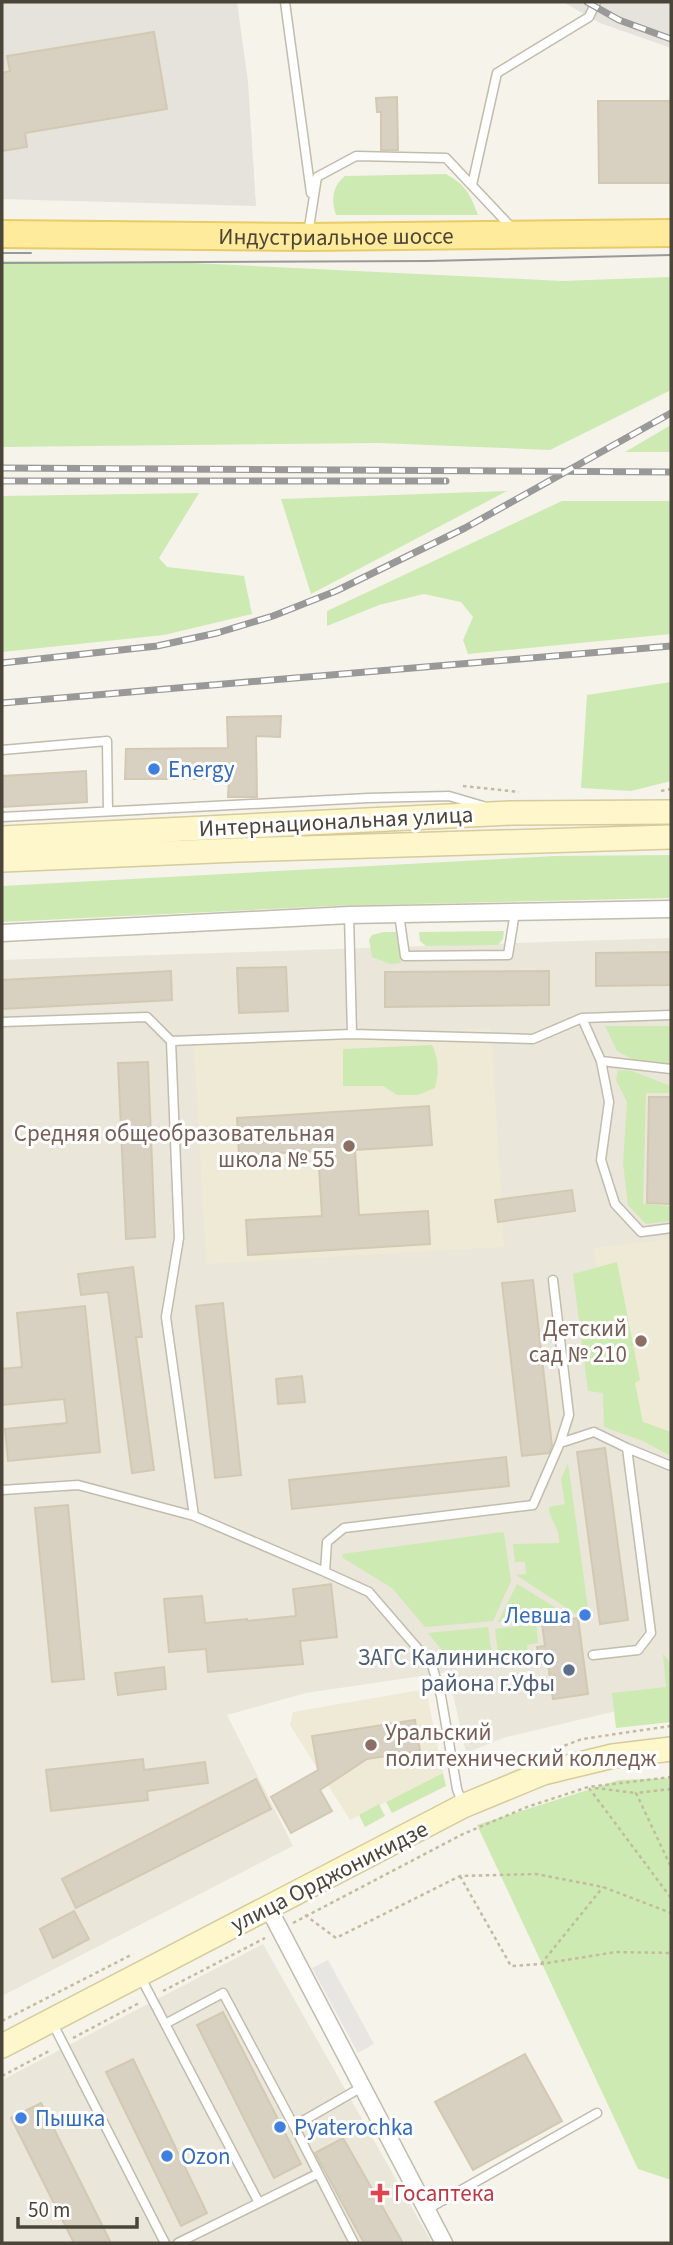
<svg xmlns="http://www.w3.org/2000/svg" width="673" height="2245" viewBox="0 0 673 2245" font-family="'Source Sans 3',sans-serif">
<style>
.residential{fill:#eae6d9}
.industrial{fill:#e6e2dc}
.education{fill:#efead5}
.green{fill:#cdeab3}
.parking{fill:#e7e6e2}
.building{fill:#d8d0c0;stroke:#d3c9b3;stroke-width:2}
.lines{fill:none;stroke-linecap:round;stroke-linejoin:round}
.service-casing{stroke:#c2bcad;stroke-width:11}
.minor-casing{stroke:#c2bcad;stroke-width:19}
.secondary-casing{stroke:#d6cb9a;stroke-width:26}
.primary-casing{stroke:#e7cc68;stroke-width:30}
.path{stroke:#c4ba9e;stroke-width:2.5;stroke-dasharray:3.5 3.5;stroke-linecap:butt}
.service{stroke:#fff;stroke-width:8}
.minor{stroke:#fff;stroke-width:16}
.secondary{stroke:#fff7cc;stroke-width:23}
.primary{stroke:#ffeb9b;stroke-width:26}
.tram{stroke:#999;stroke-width:2}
.rail-casing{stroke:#999;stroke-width:7}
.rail{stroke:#fff;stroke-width:4.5;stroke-dasharray:13;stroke-linecap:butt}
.shop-dot{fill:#3f7fe0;stroke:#fff;stroke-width:2.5}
.education-dot{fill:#8d6e63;stroke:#fff;stroke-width:2.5}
.service-dot{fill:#5c6f8a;stroke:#fff;stroke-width:2.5}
.health-dot{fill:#e0444e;stroke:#fff;stroke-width:2.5}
.labels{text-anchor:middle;stroke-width:6;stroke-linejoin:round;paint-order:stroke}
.street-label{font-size:23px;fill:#4a4538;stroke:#fff}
.shop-label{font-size:23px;fill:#366cbe;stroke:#fff;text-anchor:start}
.education-label{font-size:23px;fill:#785e54;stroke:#fff;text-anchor:end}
.service-label{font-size:23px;fill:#4e5e75;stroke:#fff;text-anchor:end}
.health-label{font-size:23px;fill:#be3a42;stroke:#fff;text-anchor:start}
</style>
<rect width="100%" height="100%" fill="#f6f3eb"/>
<path class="residential" d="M671,938V1707L612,1712L503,1738L466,1753L448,1672L306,1693L227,1715L293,1846L2,1996V960Z
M263,1944L432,2243H2V2080Z"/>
<path class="industrial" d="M2,2H237L248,82L256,206L2,199Z
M563,2H671V48L600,23Z"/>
<path class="education" d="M491,1028L504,1247L206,1264L194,1045Z
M671,1239V1438L627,1434L594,1248Z
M426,1689L443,1773L350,1820L290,1725L293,1712Z"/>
<path class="green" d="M446,174C467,186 470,194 478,215H336C331,201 332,186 345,176Z
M2,261L192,263L562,281L671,277V390L550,450L378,443L2,447Z
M671,425V452H625Z
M507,491L311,594L281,499Z
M199,493L159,558L167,567L244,576L252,614L164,635L2,652V496Z
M562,501H671V634L468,654L463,640L473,617L461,602L424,594L379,605L327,626V611Z
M671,682V781L631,791L581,788L587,695Z
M671,855V898L332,906L2,922V886L556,856Z
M504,931L503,939L498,945L426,946L420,941L419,932Z
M384,932H396L401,963L390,964L372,957L369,940L372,935Z
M605,1026H671V1064L634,1060L617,1051Z
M432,1045C439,1059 439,1073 435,1088L418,1095H397L383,1086H343V1049Z
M618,1070L632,1071L671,1086V1093H646L643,1204L671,1206V1221L646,1224L628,1205L623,1163L627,1102L616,1080Z
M617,1262L640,1380L635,1383L643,1422L671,1432V1456L643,1441L604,1427L603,1393L588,1391L573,1274Z
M568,1463L590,1623L516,1575L526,1574L525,1562H515L513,1544L559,1543C560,1527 550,1522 549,1507L565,1504L561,1479Z
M502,1532L504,1533L511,1581L493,1621L425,1627L392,1588L343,1558L342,1554Z
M517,1584L566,1614L498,1622Z
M536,1624L538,1643L527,1645L529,1658L499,1661L495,1629Z
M488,1627L493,1662C450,1665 455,1666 428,1633Z
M663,1654L671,1663V1722L616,1728L612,1693L666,1687Z
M443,1773L446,1786L392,1813L386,1802Z
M671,1778V2180L638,2169L477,1825L619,1780Z
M379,1804L385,1816L365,1827L359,1815Z"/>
<path class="parking" d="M328,1960L374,2044L358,2053L312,1968Z"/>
<path class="building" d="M154,32L167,109L25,133L27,147L2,151V73L10,71L7,56Z
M397,97L398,150H381V112H377L376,98Z
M598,101H671V183H599Z
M281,716L280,737L256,736L257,797H228L229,779H125L126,749L228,748L227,717Z
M86,771L87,802L2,807V776Z
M671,952V985L596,986V953Z
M286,967L288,1011L239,1013L237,968Z
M171,971L172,1000L2,1009V980Z
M549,971V1005L385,1007V972Z
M148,1062L155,1237L126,1239L118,1063Z
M649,1097H671V1204L647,1203Z
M429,1106L432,1145L355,1150L359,1215L428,1211L430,1244L248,1255L246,1220L322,1216L318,1151L239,1155L237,1118Z
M572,1190L575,1211L498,1222L495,1200Z
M133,1267L142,1337H136L154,1470L132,1473L108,1292L81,1295L78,1274Z
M533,1280L552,1446L549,1453L522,1456L502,1283Z
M223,1303L241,1475L215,1478L196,1306Z
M85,1306L100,1452L8,1461L5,1429L67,1423L64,1399L2,1405V1369L22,1367L17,1313Z
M302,1376L305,1402L278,1404L276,1379Z
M605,1448L628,1620L600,1624L577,1452Z
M506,1457L509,1486L292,1509L289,1480Z
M68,1505L84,1679L52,1682L35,1508Z
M331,1584L337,1637L300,1641L303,1664L208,1672L206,1649L169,1652L164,1599L202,1596L205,1623L247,1619V1621L296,1616L293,1589Z
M578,1618L588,1694L553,1699L548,1663L540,1664L537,1647L545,1646L542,1623Z
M164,1667L166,1689L118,1695L115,1673Z
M415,1720L420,1751L367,1759L320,1790L332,1811L291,1833L271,1797L318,1770L312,1736Z
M143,1759L144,1770L205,1762L208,1783L147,1791L148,1800L51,1811L46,1770Z
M256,1779L271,1809L76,1908L62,1879Z
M74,1911L89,1939L53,1958L40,1929Z
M223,2012L301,2164L274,2178L197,2025Z
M525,2054L562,2121L473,2170L435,2102Z
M133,2059L207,2213L181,2226L106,2072Z
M41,2103L111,2243H74L11,2118Z
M343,2138L403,2243H364L315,2153Z"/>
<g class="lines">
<g class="service-casing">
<path id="service" d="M285,2L311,193
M472,185L497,73L589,17L596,2
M308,234L317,177L356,156L446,158L512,228
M2,750L107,741L108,811
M2,817L368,798L449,796L483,806
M399,914L405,956L508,955L515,912
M349,915L352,1034
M582,1018L601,1061L609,1102L601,1160L615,1204L641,1232L671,1228
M2,1022L147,1017L171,1041L179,1238L166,1317L194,1516
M171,1041L352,1034L533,1039L582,1018L671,1015
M601,1061L671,1069
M560,1443L594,1432L627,1448
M2,1490L78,1485L194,1516L325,1572
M593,1655L638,1650L651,1633L627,1448L671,1466
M462,1803L457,1789L441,1696L432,1665L369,1592L325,1572L327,1542L344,1528L533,1505L560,1443L569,1415L553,1280
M140,1976L259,2203
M52,2022L165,2243
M165,2024L223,1993L294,2126
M426,2210L597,2113
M178,2243L317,2174
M354,2243L294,2126L362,2087"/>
</g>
<g class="minor-casing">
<path id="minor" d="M2,933L349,915L671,909
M268,1907L444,2243"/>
</g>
<g class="secondary-casing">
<path id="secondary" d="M2,838L511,813L671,812
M2,860L238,850L671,837
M2,2046L463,1806L543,1773L613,1756L671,1749"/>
</g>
<g class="primary-casing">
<g id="primary">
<path id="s1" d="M2,234L308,237L671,233"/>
</g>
</g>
<path class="path" d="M463,786L519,792
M661,791L671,789
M558,1748L582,1739L671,1726
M589,1788L671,1898
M595,1788L636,1793
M671,1789L636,1793L671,1867
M460,1876L511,1966L541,1964L616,1952L671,1953
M305,1915L336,1938L460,1876L536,1874L603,1887L671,1913
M293,1923L463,1834L527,1807L588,1787L671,1777
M541,1964L603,1887
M163,1991L265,1938
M2,2021L133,1954
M73,2038L141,2002
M2,2076L51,2050"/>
<use href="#service" class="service"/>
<use href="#minor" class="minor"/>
<use href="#secondary" class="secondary"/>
<use href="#primary" class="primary"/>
<path class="tram" d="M2,253H31
M2,263L428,261L671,255"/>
<g class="rail-casing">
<path id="rail" d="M587,2L619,20L671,39
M2,468L671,472
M2,481H446
M2,663L157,646L217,633L273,616L336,591L465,528L671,413
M2,703L671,646"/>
</g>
<use href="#rail" class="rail"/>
</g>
<g class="shop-dot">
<circle cx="154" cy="769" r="7"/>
<circle cx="585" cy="1615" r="7"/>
<circle cx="21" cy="2118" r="7"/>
<circle cx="280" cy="2127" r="7"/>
<circle cx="167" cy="2156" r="7"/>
</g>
<g class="education-dot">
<circle cx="349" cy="1146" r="7"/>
<circle cx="641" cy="1341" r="7"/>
<circle cx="371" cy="1745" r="7"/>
</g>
<circle class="service-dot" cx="569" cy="1670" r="7"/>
<path class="health-dot" d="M376.5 2182.5h7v7h7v7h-7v7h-7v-7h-7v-7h7z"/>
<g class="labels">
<g class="street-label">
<text dy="8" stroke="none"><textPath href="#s1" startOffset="334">Индустриальное шоссе</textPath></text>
<text transform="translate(336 821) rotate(-3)" y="8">Интернациональная улица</text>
<text transform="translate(329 1876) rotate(-27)" y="8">улица Орджоникидзе</text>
</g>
<g class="shop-label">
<text x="168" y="777">Energy</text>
<text x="571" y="1623" text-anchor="end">Левша</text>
<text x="35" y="2126">Пышка</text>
<text x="294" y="2135">Pyaterochka</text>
<text x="181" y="2164">Ozon</text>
</g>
<g class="education-label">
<text x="335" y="1141">Средняя общеобразовательная<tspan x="335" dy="26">школа № 55</tspan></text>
<text x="627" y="1336">Детский<tspan x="627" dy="26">сад № 210</tspan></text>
<text x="385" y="1740" text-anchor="start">Уральский<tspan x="385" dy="26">политехнический колледж</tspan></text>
</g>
<g class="service-label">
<text x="555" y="1665">ЗАГС Калининского<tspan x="555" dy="26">района г.Уфы</tspan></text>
</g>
<g class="health-label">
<text x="394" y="2201">Госаптека</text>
</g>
</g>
<rect width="673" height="2245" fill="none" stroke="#4a4538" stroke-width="7"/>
<path d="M18 2217v10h119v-10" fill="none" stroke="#4a4538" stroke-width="3.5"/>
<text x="28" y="2217" font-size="21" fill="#4a4538" stroke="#ffffff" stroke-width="5" paint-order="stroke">50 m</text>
</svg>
